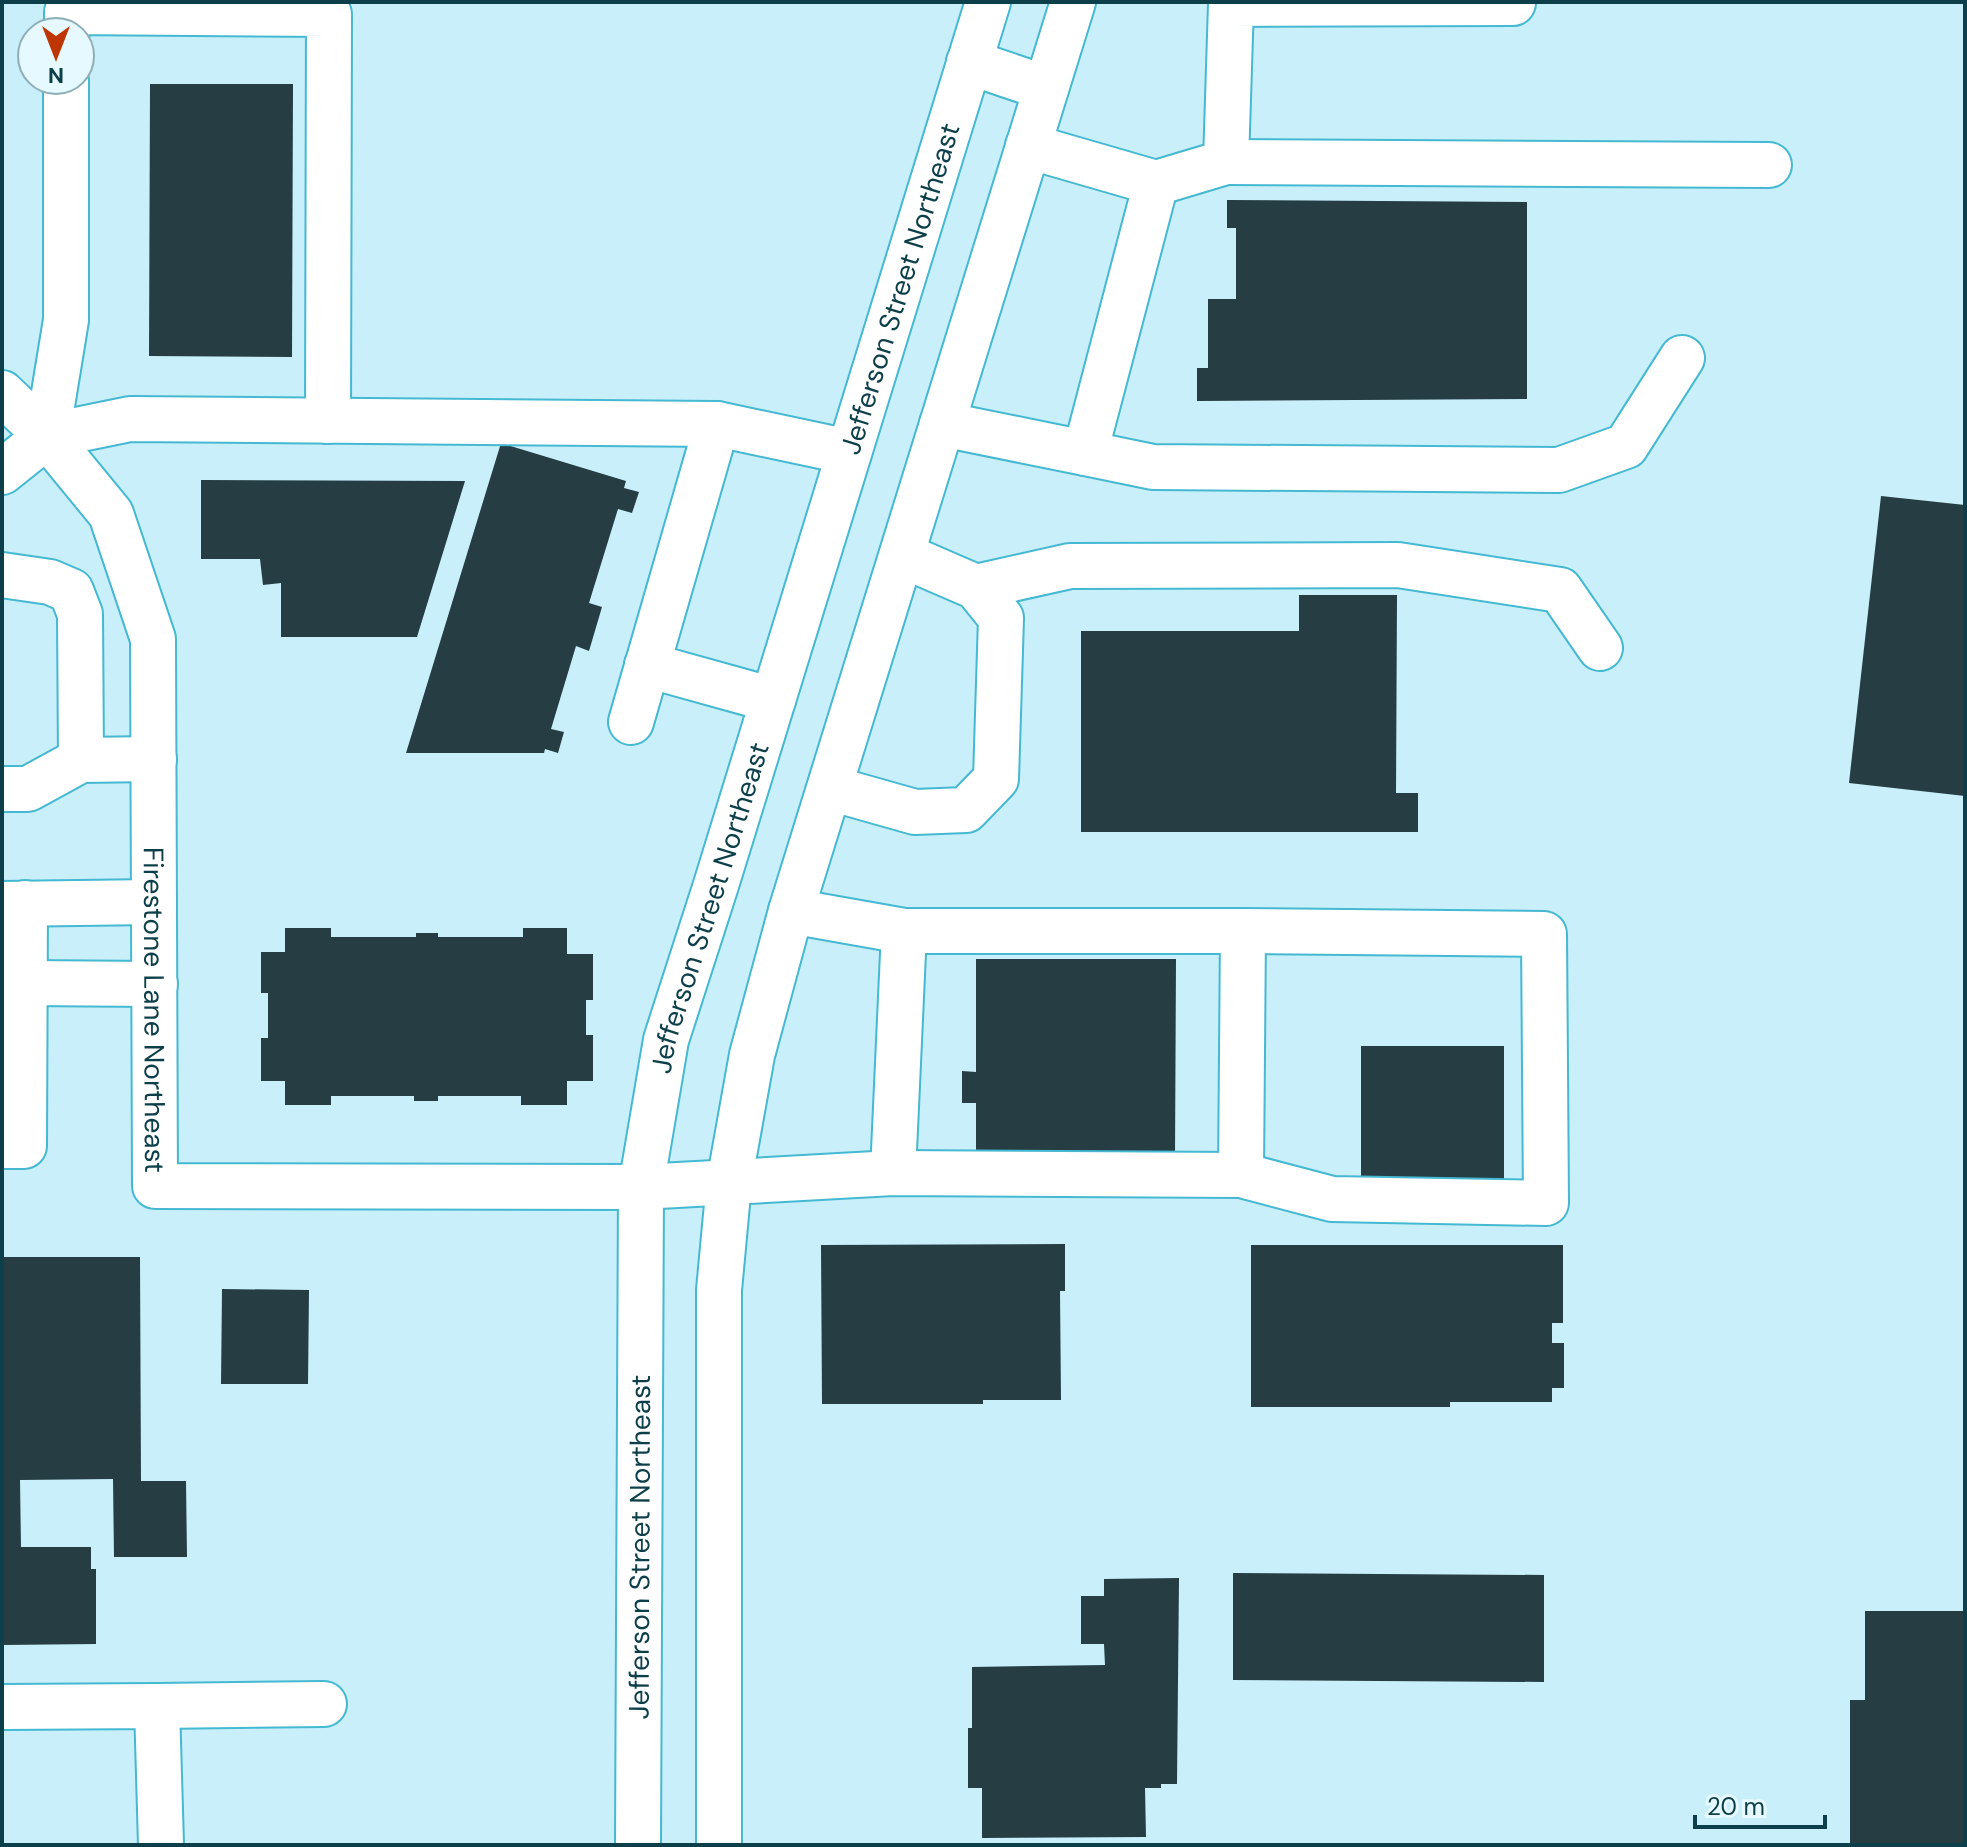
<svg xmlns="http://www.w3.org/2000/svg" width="1967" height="1847" viewBox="0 0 1967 1847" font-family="'DM Sans',sans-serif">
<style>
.building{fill:#253d43}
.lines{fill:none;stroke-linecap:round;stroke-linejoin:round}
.minor-casing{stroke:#45b8d2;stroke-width:48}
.major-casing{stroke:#45b8d2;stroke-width:48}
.minor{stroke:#fff;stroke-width:44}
.major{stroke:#fff;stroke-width:44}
.labels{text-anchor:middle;stroke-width:8;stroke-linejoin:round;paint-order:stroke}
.street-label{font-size:28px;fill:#0d3f4a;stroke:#e5f9fe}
</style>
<rect width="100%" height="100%" fill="#c8effa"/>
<path class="building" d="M150,84H293L292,357L149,356Z
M1227,200L1527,202V399L1197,401V368H1208V299H1236V228H1227Z
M501,443L626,481L624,488L639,492L632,513L618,509L589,603L602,607L589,651L576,646L551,729L564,732L558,753L545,749L544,753H406Z
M201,480L465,481L417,637H281V583L263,585L260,559H201Z
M1881,496L1965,505V796L1849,783Z
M1299,595H1397L1396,793H1418V832H1081V631H1299Z
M285,928H331V937H416V933H438V937H523V928H567V954H593V1000H586V1035H593V1081H567V1105H521V1096H438V1101H414V1096H331V1105H285V1081H261V1038H268V993H261V952H285Z
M976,959H1176L1175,1157H976V1103H962V1071L976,1072Z
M1361,1046H1504V1184H1361Z
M1065,1244V1291H1060L1061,1400H983V1404H822L821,1245Z
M1251,1245H1563V1323H1552V1343H1564V1388H1552V1402H1450V1407H1251Z
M2,1257H140L141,1481H186L187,1557H114L113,1479L20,1480L21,1547H91V1569H96V1644L2,1645Z
M222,1289L309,1290L308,1384H221Z
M1233,1573L1544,1575V1682L1233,1680Z
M1179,1578L1177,1784H1161V1788H1145L1146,1837L982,1838V1788H968V1728H972V1667L1105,1665L1104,1644H1081V1596H1104V1579Z
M1865,1611H1965V1845H1850V1700H1865Z"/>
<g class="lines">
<g class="minor-casing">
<g id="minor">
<path d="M67,32V12L329,14L328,421"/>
<path d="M969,62L1046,88"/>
<path d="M1226,162L1769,165"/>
<path d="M1156,183L1226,162L1231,4L1513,3"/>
<path id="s1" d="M2,393L47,436L111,514L153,639L155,1186L641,1187L893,1173L1241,1175L1332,1199L1546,1203L1544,934L1243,931"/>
<path d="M942,424L1085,453L1156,183L1028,146"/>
<path d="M47,436L66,320V80"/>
<path d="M1085,453L1153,467L1559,470L1626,446L1682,358"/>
<path d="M2,472L47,436L130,419L717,424L849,452"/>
<path d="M2,575L50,582L71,591L80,614L81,760"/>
<path d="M976,587L1070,566L1398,565L1560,590L1600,648"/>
<path d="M647,665L773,700"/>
<path d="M631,722L717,424"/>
<path d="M830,788L915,812L966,810L996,779L1001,618L976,587L902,555"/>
<path d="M2,789H28L81,760L154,759"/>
<path d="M2,904L154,902"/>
<path d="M791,911L904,931H1243L1241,1175"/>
<path d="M25,983L155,984"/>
<path d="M2,1146H24L25,903"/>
<path d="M893,1173L904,931"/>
<path d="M157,1706L324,1704"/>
<path d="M2,1707L157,1706L161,1845"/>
</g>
</g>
<g class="major-casing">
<g id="major">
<path id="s2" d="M638,1845L641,1187L666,1040L716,885L988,2"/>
<path d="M719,1845V1290L729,1183L752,1055L791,911L1073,2"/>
</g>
</g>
<use href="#minor" class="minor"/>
<use href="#major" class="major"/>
</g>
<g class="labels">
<g class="street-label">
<text dy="10" stroke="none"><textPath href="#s2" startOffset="1594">Jefferson Street Northeast</textPath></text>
<text dy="10" stroke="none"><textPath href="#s2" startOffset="946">Jefferson Street Northeast</textPath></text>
<text dy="10" stroke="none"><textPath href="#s1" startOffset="666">Firestone Lane Northeast</textPath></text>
<text dy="10" stroke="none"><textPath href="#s2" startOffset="298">Jefferson Street Northeast</textPath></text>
</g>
</g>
<rect width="1967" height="1847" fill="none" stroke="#0d3f4a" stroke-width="8"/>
<g transform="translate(56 56) rotate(180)"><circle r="38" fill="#e5f9fe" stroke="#8fafb6" stroke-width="2"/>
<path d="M0-6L14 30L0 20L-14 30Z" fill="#be3603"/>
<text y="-12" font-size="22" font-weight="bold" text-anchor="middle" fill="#0d3f4a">N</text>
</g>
<path d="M1695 1815v12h130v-12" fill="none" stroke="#0d3f4a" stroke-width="4"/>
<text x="1707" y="1815" font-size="24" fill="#0d3f4a" stroke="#e5f9fe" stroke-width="6" paint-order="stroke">20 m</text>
</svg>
